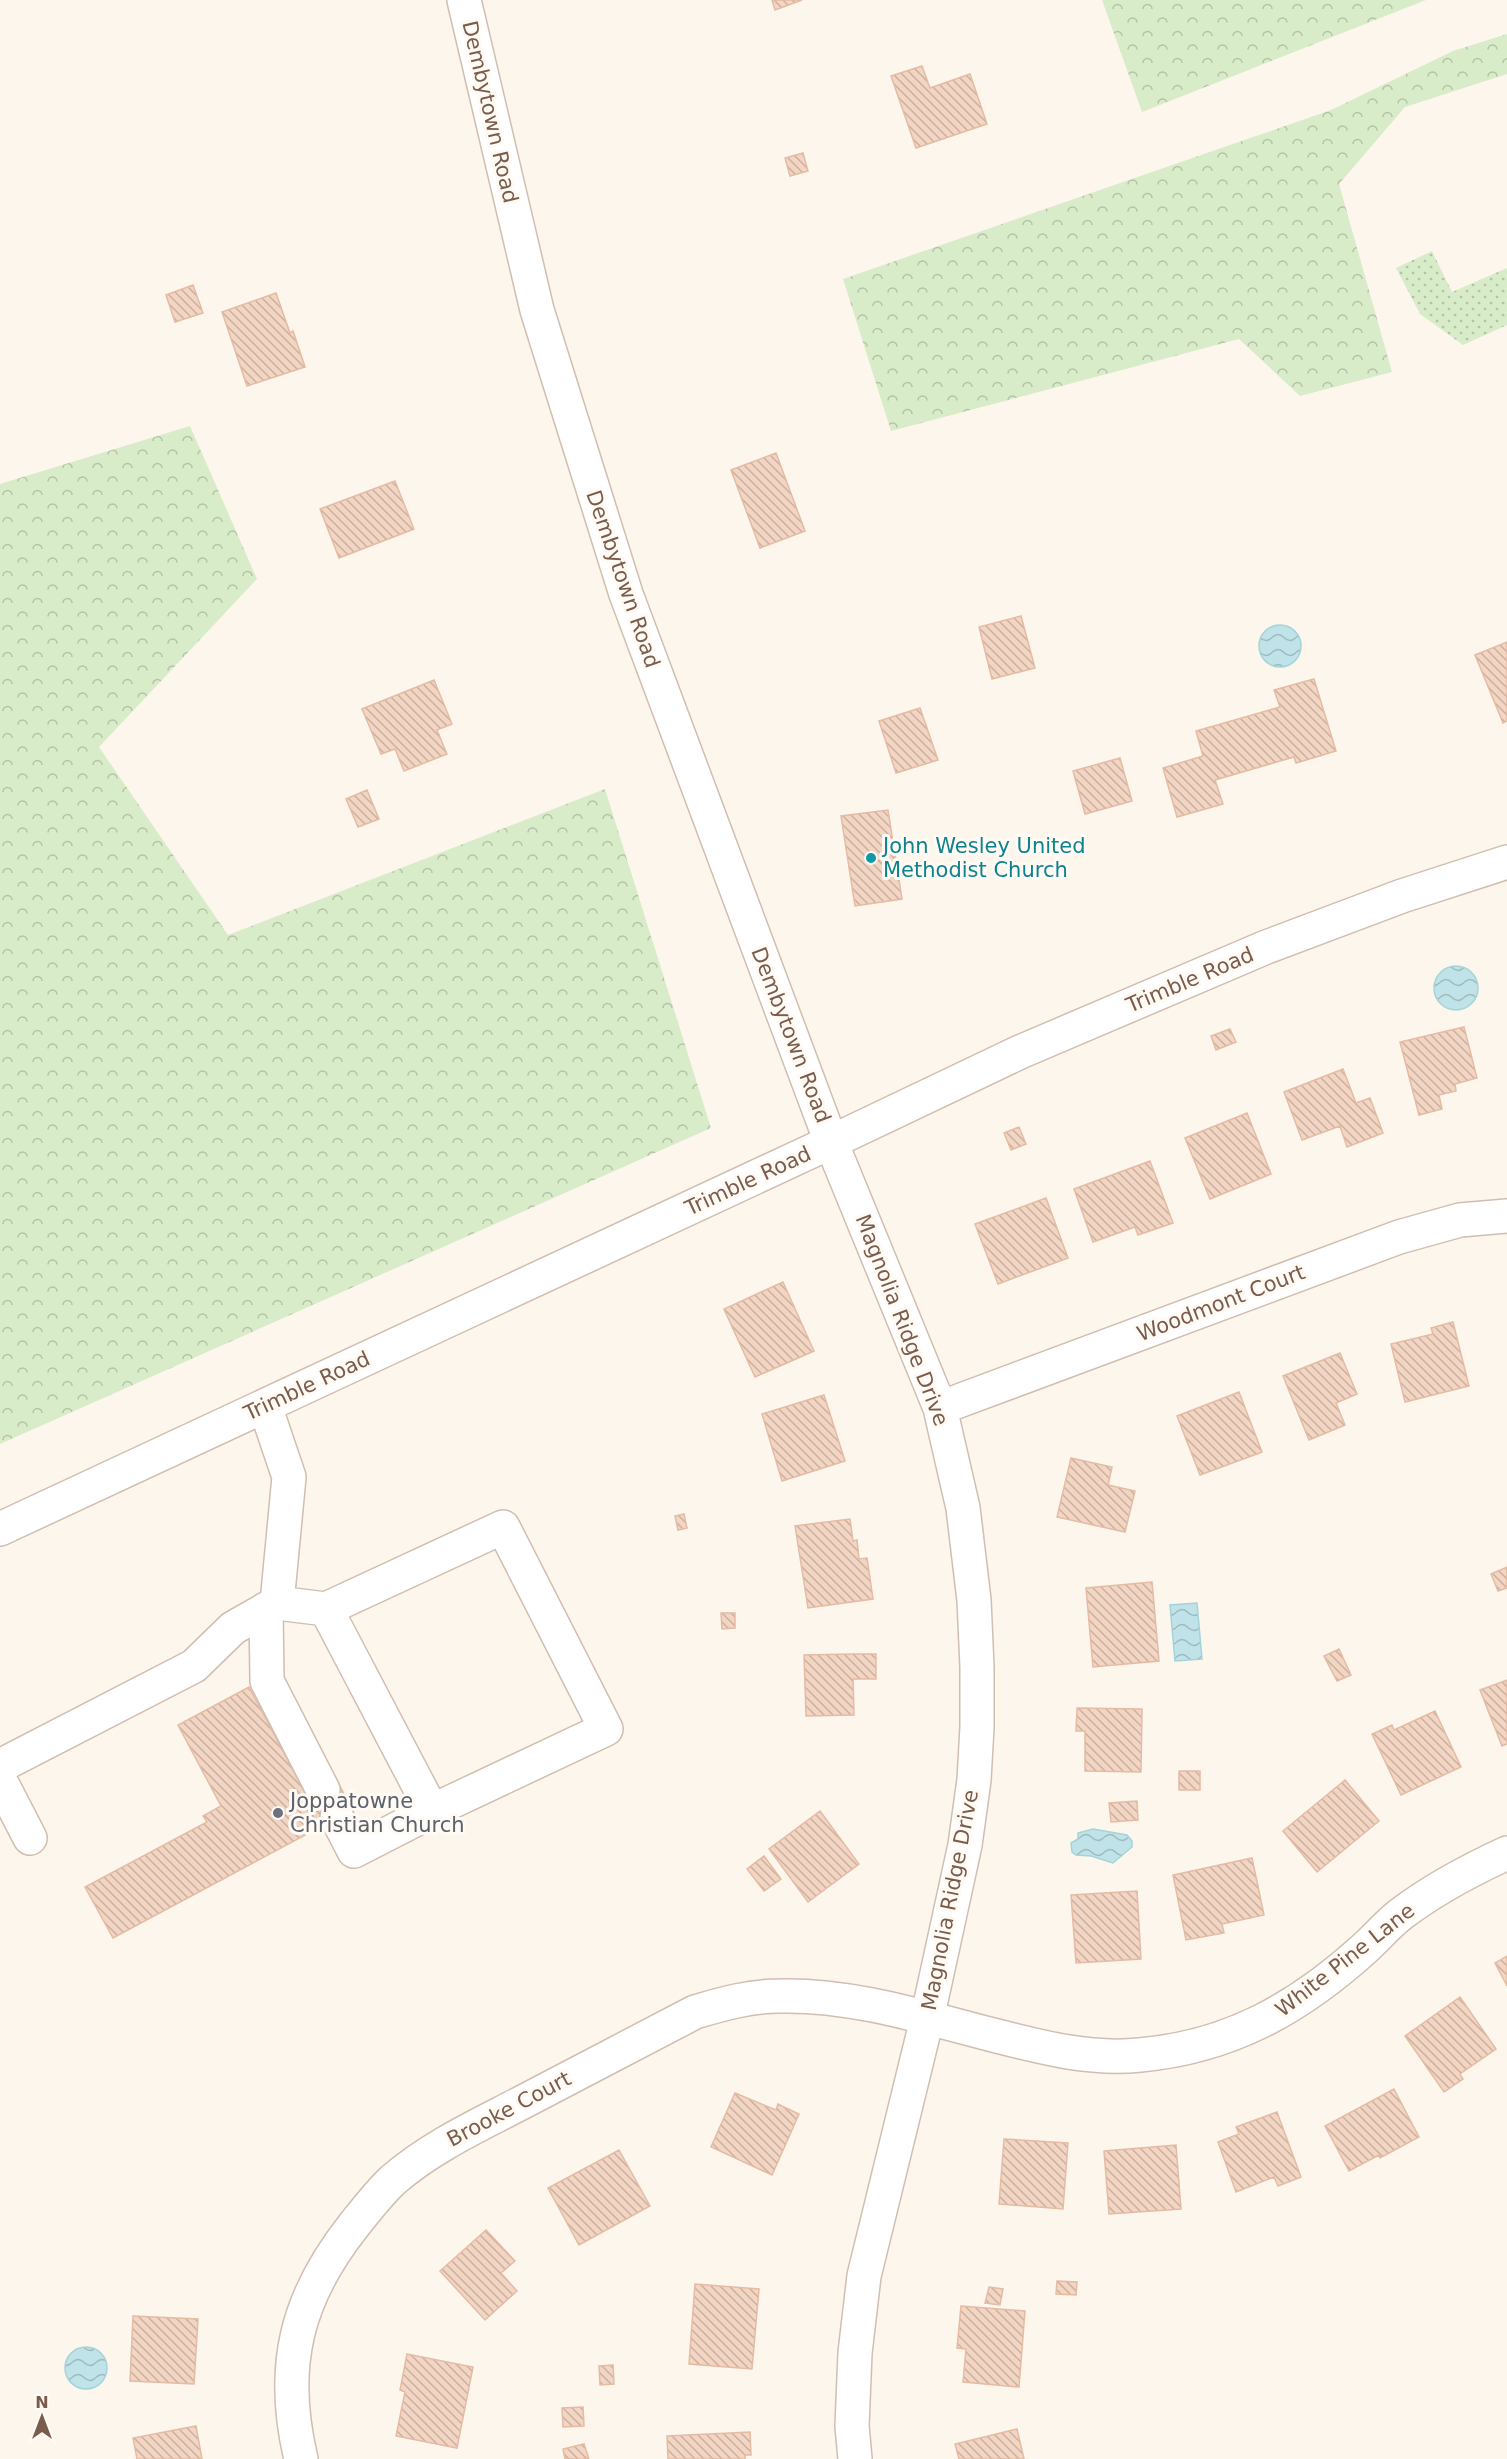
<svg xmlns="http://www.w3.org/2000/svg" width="1507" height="2459" viewBox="0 0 1507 2459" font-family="'DejaVu Sans',sans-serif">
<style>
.forest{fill:url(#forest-crowns)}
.park{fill:url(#park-dots)}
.water{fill:url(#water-waves);stroke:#a5d3da;stroke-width:1.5}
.building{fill:url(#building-back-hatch);stroke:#e6bba3;stroke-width:1.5}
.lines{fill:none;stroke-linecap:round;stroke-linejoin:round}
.minor-casing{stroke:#d1beb0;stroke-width:36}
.minor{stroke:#fff;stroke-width:33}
.culture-dot{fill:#0f9aa8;stroke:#fffaf3;stroke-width:2}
.worship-dot{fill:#6b7280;stroke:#fffaf3;stroke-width:2}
.labels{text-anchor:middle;stroke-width:6;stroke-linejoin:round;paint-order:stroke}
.street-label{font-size:21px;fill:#7a5c4d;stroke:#fffaf3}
.culture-label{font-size:21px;fill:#0d838f;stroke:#fffaf3;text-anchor:start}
.worship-label{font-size:21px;fill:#5b616d;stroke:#fffaf3;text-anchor:start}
</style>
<defs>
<pattern id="forest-crowns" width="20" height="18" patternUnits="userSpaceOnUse" patternTransform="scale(1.5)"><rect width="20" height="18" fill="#d8ecc9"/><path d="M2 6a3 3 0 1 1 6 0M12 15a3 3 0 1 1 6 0" fill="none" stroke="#b4c2a5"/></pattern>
<pattern id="park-dots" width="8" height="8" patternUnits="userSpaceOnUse" patternTransform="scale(1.5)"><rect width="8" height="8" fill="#d8ecc9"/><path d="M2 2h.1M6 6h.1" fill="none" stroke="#b4c2a5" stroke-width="1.8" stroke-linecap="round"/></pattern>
<pattern id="water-waves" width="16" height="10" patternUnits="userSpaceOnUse" patternTransform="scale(1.5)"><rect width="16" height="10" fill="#bfe3e8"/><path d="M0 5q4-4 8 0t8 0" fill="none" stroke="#a0bbbe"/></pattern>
<pattern id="building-back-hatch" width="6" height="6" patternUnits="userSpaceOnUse" patternTransform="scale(1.5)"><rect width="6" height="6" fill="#f3d5c3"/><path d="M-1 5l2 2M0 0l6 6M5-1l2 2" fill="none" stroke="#cab0a1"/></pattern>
</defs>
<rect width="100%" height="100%" fill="#fdf6ec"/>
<path class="forest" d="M1102,0H1426L1142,112Z
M1507,34V74L1405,107L1339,184L1392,372L1300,396L1239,339L891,431L843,279L1331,110L1453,51Z
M190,426L257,579L99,747L228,935L605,789L711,1128L0,1444V484Z"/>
<path class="park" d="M1432,251L1452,292L1507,268V325L1463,345L1420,314L1396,268Z"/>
<path class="water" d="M1259 646a21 21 0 1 1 42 0a21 21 0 1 1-42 0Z
M1434 988a22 22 0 1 1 44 0a22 22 0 1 1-44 0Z
M1197,1603L1202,1659L1175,1661L1170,1605Z
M1093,1829L1127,1835L1132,1841V1847L1113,1863L1091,1856L1076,1855L1072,1852L1071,1843L1078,1839V1833Z
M65 2368a21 21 0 1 1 42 0a21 21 0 1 1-42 0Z"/>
<path class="building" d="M772,0H802L775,10Z
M922,66L930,88L970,74L987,124L916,148L891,76Z
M803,153L808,171L790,176L785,158Z
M193,285L203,313L175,322L166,295Z
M276,293L290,333L293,331L305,367L247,386L222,312Z
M776,453L805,531L760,548L731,470Z
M395,481L414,529L339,558L320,509Z
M1021,616L1035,668L992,679L979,627Z
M1507,642V721L1503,723L1475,655Z
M1314,679L1336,751L1296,763L1294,757L1215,780L1223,804L1177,817L1163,768L1203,756L1196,731L1280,707L1274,690Z
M434,680L452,724L437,730L447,754L404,771L395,749L381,754L362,709Z
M920,708L938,760L896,773L879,721Z
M1120,758L1132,801L1085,814L1073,771Z
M367,790L379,819L358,827L346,799Z
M888,810L902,899L855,906L841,816Z
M1464,1027L1477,1078L1455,1084L1456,1091L1439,1095L1442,1109L1419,1115L1400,1042Z
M1230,1029L1236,1042L1216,1050L1211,1036Z
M1343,1069L1356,1103L1370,1098L1383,1133L1347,1147L1340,1126L1302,1140L1284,1092Z
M1247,1113L1271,1174L1210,1199L1185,1138Z
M1019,1127L1026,1144L1011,1150L1004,1133Z
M1150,1161L1173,1223L1138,1235L1135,1227L1093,1242L1074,1189Z
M1046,1198L1068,1258L998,1284L975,1224Z
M783,1282L814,1351L755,1377L724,1309Z
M1453,1322L1469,1386L1405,1402L1391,1344L1433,1334L1431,1328Z
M1340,1353L1357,1394L1336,1403L1345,1425L1309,1440L1283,1376Z
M1239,1392L1262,1452L1200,1475L1177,1416Z
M824,1395L845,1461L782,1481L762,1414Z
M1071,1458L1112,1467L1108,1485L1135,1491L1125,1532L1057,1517Z
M684,1514L687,1528L678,1530L675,1516Z
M850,1519L853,1541L857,1540L859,1559L867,1558L873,1599L808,1608L795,1526Z
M1507,1567V1588L1498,1591L1491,1574Z
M1152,1582L1159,1661L1093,1667L1086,1588Z
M721,1613H735V1628L722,1629Z
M1339,1649L1351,1675L1337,1681L1324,1656Z
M853,1654H876V1679H853L854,1715L806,1716L804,1655Z
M1507,1680V1744L1502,1746L1480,1690Z
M249,1687L308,1798L338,1782L352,1810L113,1938L85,1887L207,1822L203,1816L221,1806L178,1725Z
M1077,1708L1142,1709L1141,1772L1085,1771V1731H1076Z
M1435,1711L1461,1767L1401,1795L1372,1734L1392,1725L1394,1730Z
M1179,1771H1200V1790H1179Z
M1345,1780L1379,1821L1317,1872L1283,1831Z
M1137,1801L1138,1820L1111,1822L1109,1803Z
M820,1811L859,1864L808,1902L769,1849Z
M764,1856L781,1879L764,1891L747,1869Z
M1252,1858L1264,1915L1222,1924L1224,1933L1186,1940L1173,1875Z
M1137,1891L1141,1959L1076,1963L1071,1895Z
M1507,1956V1986L1495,1963Z
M1460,1997L1496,2049L1460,2074L1463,2079L1444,2092L1405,2036Z
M1394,2089L1419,2137L1380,2158L1379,2155L1349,2171L1325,2126Z
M735,2093L776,2110L778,2104L799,2114L772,2175L711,2147Z
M1277,2112L1301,2177L1278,2186L1274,2177L1236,2192L1218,2142L1239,2134L1236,2127Z
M1004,2139L1068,2143L1063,2209L999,2204Z
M1176,2145L1181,2209L1109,2214L1104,2151Z
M619,2150L650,2206L579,2245L548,2188Z
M486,2230L515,2261L501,2273L517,2291L485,2320L440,2271Z
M1057,2281L1077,2282L1076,2295L1056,2294Z
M695,2284L759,2289L752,2369L689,2364Z
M989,2287L1003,2289L1000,2305L985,2303Z
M961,2306L1025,2311L1019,2387L963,2382L966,2349L957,2348Z
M133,2316L198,2319L194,2384L130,2381Z
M407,2354L473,2367L457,2448L396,2436L405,2392L400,2390Z
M613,2365L614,2384L600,2385L599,2366Z
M583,2407L584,2426L563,2427L562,2408Z
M196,2426L202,2459H137L133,2438Z
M1017,2429L1024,2459H959L955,2444Z
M750,2432L751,2455H745V2459H668L667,2436Z
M584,2444L589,2459H565L563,2449Z"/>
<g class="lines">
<g class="minor-casing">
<path id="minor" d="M464,0L537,310L626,594L831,1142L940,1408L963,1508L974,1600L977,1667V1727L974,1780L965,1845L927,2019L864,2276L855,2353L852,2426L855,2459
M940,1408L1399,1237L1460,1220L1507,1216
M0,1529L831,1142L1020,1052L1264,948L1402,896L1507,862
M277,1603L326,1609L503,1527L606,1729L432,1811L326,1609
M266,1609L267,1681L323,1790
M0,1766L194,1666L233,1628L277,1603L289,1477L265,1406
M0,1780L30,1838
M337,1818L354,1851L432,1811
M301,2459C279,2367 296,2298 354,2225C366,2210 379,2193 393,2180C431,2147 477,2126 521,2103C579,2073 637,2042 695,2012C722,2004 750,1996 779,1996C853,1994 926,2018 997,2036C1044,2048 1091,2060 1140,2055C1230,2047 1299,2008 1365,1948C1377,1937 1388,1924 1401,1914C1434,1889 1470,1870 1507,1853"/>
</g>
<use href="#minor" class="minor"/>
</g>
<circle class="culture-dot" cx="871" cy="858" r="6"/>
<circle class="worship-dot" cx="278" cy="1813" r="6"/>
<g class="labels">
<g class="street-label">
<text transform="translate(490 112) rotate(77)" y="7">Dembytown Road</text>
<text transform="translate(623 579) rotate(71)" y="7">Dembytown Road</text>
<text transform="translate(1190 980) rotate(-23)" y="7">Trimble Road</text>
<text transform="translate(791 1035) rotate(69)" y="7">Dembytown Road</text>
<text transform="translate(748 1181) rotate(-25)" y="7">Trimble Road</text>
<text transform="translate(1221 1303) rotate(-21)" y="7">Woodmont Court</text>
<text transform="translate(902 1320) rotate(69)" y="7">Magnolia Ridge Drive</text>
<text transform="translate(307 1386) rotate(-25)" y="7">Trimble Road</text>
<text transform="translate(950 1900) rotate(-79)" y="7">Magnolia Ridge Drive</text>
<text transform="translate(1345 1960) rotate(-38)" y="7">White Pine Lane</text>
<text transform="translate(509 2109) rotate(-28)" y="7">Brooke Court</text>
</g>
<g class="culture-label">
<text x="883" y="853">John Wesley United<tspan x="883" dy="24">Methodist Church</tspan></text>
</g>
<g class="worship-label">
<text x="290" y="1808">Joppatowne<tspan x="290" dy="24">Christian Church</tspan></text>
</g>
</g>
<g transform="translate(42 2417)" stroke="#fffaf3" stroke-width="4.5" paint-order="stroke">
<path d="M0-4.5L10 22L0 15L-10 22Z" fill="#7a5c4d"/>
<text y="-9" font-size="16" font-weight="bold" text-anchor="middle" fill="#7a5c4d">N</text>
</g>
</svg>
